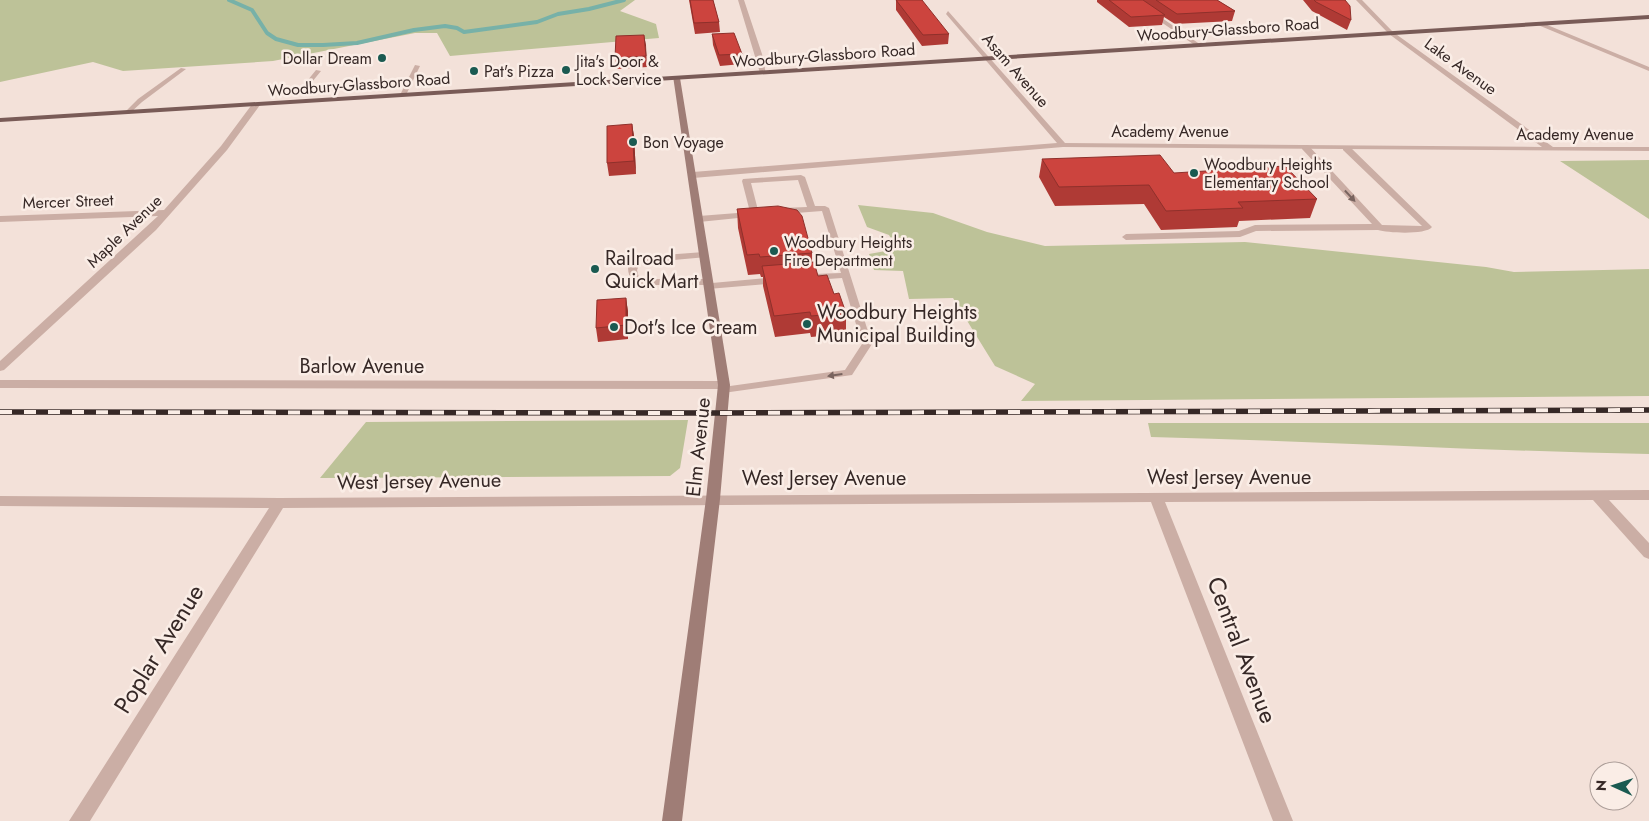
<svg xmlns="http://www.w3.org/2000/svg" width="1649" height="821" viewBox="0 0 1649 821" font-family="Jost,sans-serif">
<style>
.green{fill:#bdc298}
.lines{fill:none;stroke-linecap:round;stroke-linejoin:round}
.stream{stroke:#77b1a8;stroke-width:4}
.lane{fill:#cbaea5;fill-rule:evenodd}
.street{fill:#cbaea5;fill-rule:evenodd}
.secondary{fill:#9f7d76;fill-rule:evenodd}
.primary{fill:#795b57;fill-rule:evenodd}
.rail-casing{stroke:#362826;stroke-width:5.5}
.rail{stroke:#faede6;stroke-width:4;stroke-dasharray:12;stroke-linecap:butt}
.wall{fill:#af3a35}
.shaded-wall{fill:#8f302b}
.building{fill:#cc443e;stroke:#8f302b}
.oneway{fill:#79645f}
.poi-dot{fill:#1a5a51;stroke:#faede6;stroke-width:2}
.labels{text-anchor:middle;stroke-width:5;stroke-linejoin:round;paint-order:stroke}
.far-street-label{font-size:16px;fill:#362826;stroke:#faede6}
.far-poi-label{font-size:16px;fill:#362826;stroke:#faede6;text-anchor:start}
.poi-label{font-size:20px;fill:#362826;stroke:#faede6;text-anchor:start}
.street-label{font-size:20px;fill:#362826;stroke:#faede6}
.near-street-label{font-size:24px;fill:#362826;stroke:#faede6}
</style>
<rect width="100%" height="100%" fill="#f3e1d9"/>
<path class="green" d="M0,0H635L620,11L656,24L659,38L450,56L437,33H415L273,61L123,71L93,62L0,82Z
M1649,160V219L1560,161Z
M858,205L933,213L987,232L1045,246L1245,242L1486,267L1514,272L1649,269V396L1021,401L1035,384L995,366L953,298L909,299L903,271L874,270L869,254L897,249L889,235L867,227Z
M688,420L680,468L670,476L320,478L366,422Z
M1148,423H1649V454C1483,451 1317,441 1151,437Z"/>
<g class="lines">
<path class="stream" d="M229,0L252,10L267,33L276,39L298,45H323L357,43L414,30L445,26L457,28L464,32L537,22L558,14L589,9L624,0"/>
<path class="lane" d="M415,65L420,66L406,95L401,96L400,95Z
M181,68L186,69L142,102L129,114H125V112L138,99Z
M316,70L321,71L303,93H299V91Z
M1302,145H1308L1382,225L1422,226L1343,150V146H1349L1432,227C1426,235 1388,233 1378,230L1256,231L1240,237L1126,240L1122,237L1126,234L1239,231L1255,225L1372,224L1302,149Z
M801,175L805,177L815,206H825L829,208L872,344L852,375L723,393L719,392L718,390L723,387L845,370L862,344L842,278L814,280L809,277L814,274L841,273L822,211L783,214L779,211L783,208L807,207L798,180L751,183L759,214L758,216L699,222L695,219L699,216L750,212L742,181L743,179Z
M704,252L707,253V257L640,263L637,270L639,278L642,279H708L711,280L712,283L778,277L783,280L778,283L708,289L705,288L704,285H640L632,281C627,272 625,262 637,257Z"/>
<path class="street" d="M738,0H744L762,54L766,74L760,73Z
M1129,0H1136L1201,45L1196,46Z
M1356,0H1362L1393,32L1553,147H1649V151L1063,147L693,178L689,175L693,172L1057,143L946,14L948,11L1065,143L1542,147L1389,34Z
M1540,22L1649,67V71L1538,25L1537,24Z
M253,103L260,105L227,150L156,230L4,370L0,371V361L158,216L0,222V216L164,210L221,146Z
M0,380L724,381L730,385L724,389L0,388Z
M1649,490V500H1609L1649,543V559L1644,557L1593,500L1165,502L1293,821H1273L1151,502L283,508L90,821H69L269,508L0,506V496L279,498Z"/>
<path class="secondary" d="M673,76L680,78L730,385L720,499L682,821H662L706,499L718,385Z"/>
<path class="primary" d="M1649,15V19L0,122V118Z"/>
<g class="rail-casing">
<path id="rail" d="M0,412L721,413L1649,410"/>
</g>
<use href="#rail" class="rail"/>
</g>
<path class="wall" d="M689,0H713L719,22L720,32L695,34Z
M896,0L949,34L948,44L922,46L896,10Z
M1097,0H1217L1235,11L1232,21L1175,24L1164,17L1162,25L1129,27L1097,2Z
M1303,0H1345L1351,20L1347,30L1312,11Z
M712,34L742,54V64L720,66L713,45Z
M644,35L647,67L617,69L615,58Z
M632,124L634,136L636,174L609,176L607,163Z
M1042,159L1174,173L1317,199L1310,218L1239,221L1237,227L1161,230L1144,204L1055,206L1039,177Z
M737,209L812,253V262L818,276L834,294L846,313V334L811,337L810,333L775,337L763,286V277H761L760,274L748,275L738,228Z
M626,298L628,312V339L598,342L596,328Z"/>
<path class="shaded-wall" d="M644,35L646,45L647,67L646,56Z
M632,124L634,136L636,174L634,161Z
M626,298L628,312V339L626,325Z"/>
<path class="building" d="M690,0H713L719,22L694,23Z
M896,0H922L949,34L923,35Z
M1109,0H1143L1165,15L1131,17Z
M1156,0H1217L1235,11L1177,14Z
M1314,0H1345L1350,6L1351,20L1316,2Z
M734,33L742,54L719,55L712,34Z
M644,35L646,56L615,58L616,36Z
M632,124L634,161L607,163V126Z
M1160,155L1174,173L1285,166L1317,199L1238,202L1243,208L1166,211L1149,185L1059,187L1042,159Z
M778,206L797,210L802,216L812,253L760,257L759,254L747,255L737,209Z
M814,262L818,276L827,275L834,294L839,293L846,313L811,316L810,312L774,316L762,266Z
M626,298V325L596,328L597,300Z"/>
<defs><path id="oneway-solid" d="M-6-.8H1V-3.2L6.5 0L1 3.2V.8H-6Z" transform="scale(1.25)"/></defs>
<g class="oneway">
<use href="#oneway-solid" transform="translate(1350 196) rotate(47)"/>
<use href="#oneway-solid" transform="translate(835 375) rotate(172)"/>
</g>
<g class="poi-dot">
<circle cx="382" cy="58" r="5"/>
<circle cx="566" cy="70" r="5"/>
<circle cx="474" cy="71" r="5"/>
<circle cx="633" cy="142" r="5"/>
<circle cx="1194" cy="173" r="5"/>
<circle cx="774" cy="251" r="5"/>
<circle cx="595" cy="269" r="5"/>
<circle cx="807" cy="324" r="5"/>
<circle cx="614" cy="327" r="5"/>
</g>
<g class="labels">
<g class="far-street-label">
<text transform="translate(1228 29) rotate(-4)" y="6">Woodbury-Glassboro Road</text>
<text transform="translate(824 55) rotate(-4)" y="6">Woodbury-Glassboro Road</text>
<text transform="translate(1461 66) rotate(36)" y="6">Lake Avenue</text>
<text transform="translate(1016 70) rotate(49)" y="6">Asam Avenue</text>
<text transform="translate(359 84) rotate(-4)" y="6">Woodbury-Glassboro Road</text>
<text x="1170" y="137">Academy Avenue</text>
<text x="1575" y="140">Academy Avenue</text>
<text transform="translate(68 201) rotate(-2)" y="6">Mercer Street</text>
<text transform="translate(124 231) rotate(-44)" y="6">Maple Avenue</text>
</g>
<g class="far-poi-label">
<text x="372" y="64" text-anchor="end">Dollar Dream</text>
<text x="576" y="67">Jita's Door &amp;<tspan x="576" dy="18">Lock Service</tspan></text>
<text x="484" y="77">Pat's Pizza</text>
<text x="643" y="148">Bon Voyage</text>
<text x="1204" y="170">Woodbury Heights<tspan x="1204" dy="18">Elementary School</tspan></text>
<text x="784" y="248">Woodbury Heights<tspan x="784" dy="18">Fire Department</tspan></text>
</g>
<g class="poi-label">
<text x="605" y="265">Railroad<tspan x="605" dy="23">Quick Mart</tspan></text>
<text x="817" y="319">Woodbury Heights<tspan x="817" dy="23">Municipal Building</tspan></text>
<text x="624" y="334">Dot's Ice Cream</text>
</g>
<g class="street-label">
<text x="362" y="373">Barlow Avenue</text>
<text transform="translate(698 447) rotate(-84)" y="7">Elm Avenue</text>
<text x="1229" y="484">West Jersey Avenue</text>
<text x="824" y="485">West Jersey Avenue</text>
<text transform="translate(419 481) rotate(-1)" y="7">West Jersey Avenue</text>
</g>
<g class="near-street-label">
<text transform="translate(159 649) rotate(-58)" y="8">Poplar Avenue</text>
<text transform="translate(1242 650) rotate(69)" y="8">Central Avenue</text>
</g>
</g>
<g transform="translate(1614 786) rotate(273)"><circle r="24" fill="#faede6" stroke="#ac9e99"/>
<path d="M0-4L9 19L0 12L-9 19Z" fill="#1a5a51"/>
<text y="-8" font-size="14" font-weight="bold" text-anchor="middle" fill="#362826">N</text>
</g>
</svg>
